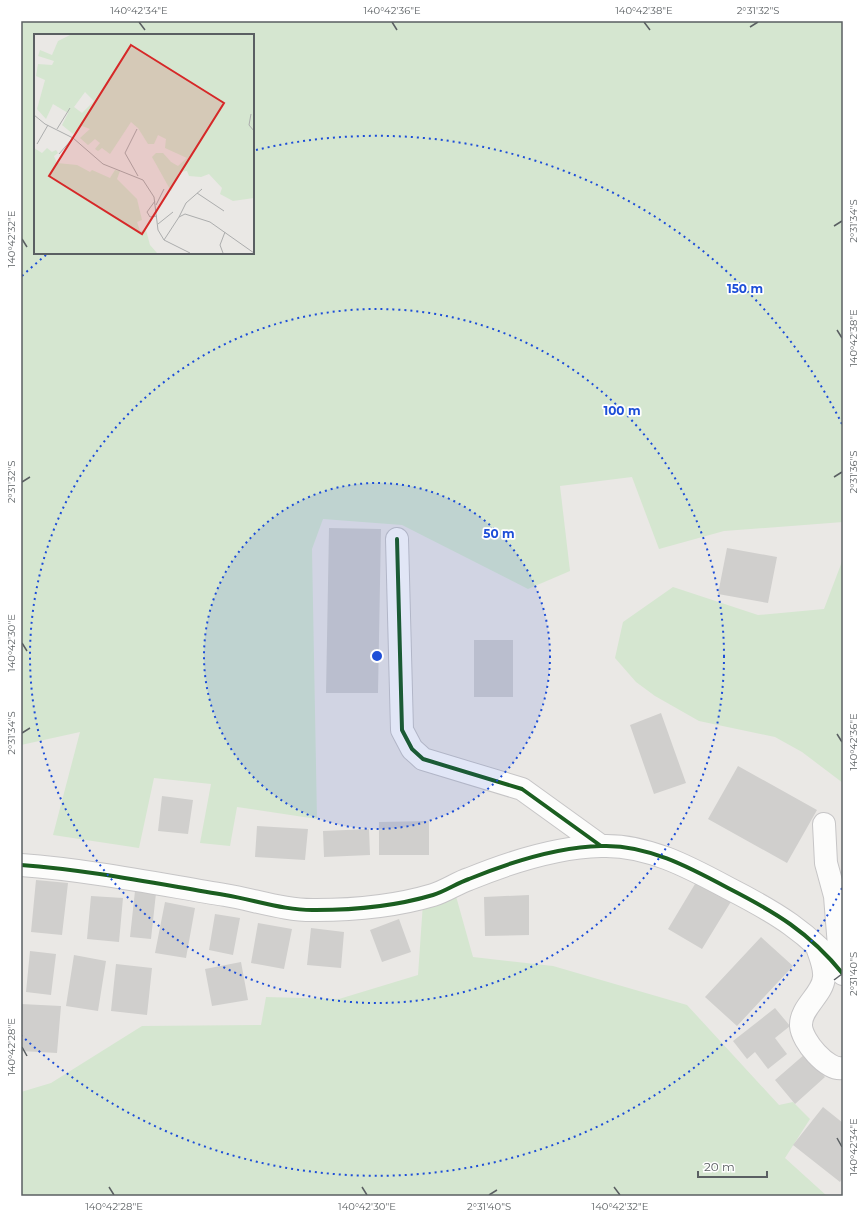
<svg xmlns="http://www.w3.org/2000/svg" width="864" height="1217" viewBox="0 0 864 1217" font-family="Montserrat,sans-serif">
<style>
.green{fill:#d5e6d0;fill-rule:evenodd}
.building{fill:#d0cfcd}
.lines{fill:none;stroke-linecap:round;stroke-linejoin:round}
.minor-casing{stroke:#c6c5c6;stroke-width:24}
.minor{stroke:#fcfcfb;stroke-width:22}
.cycleway-casing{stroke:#fff;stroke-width:6}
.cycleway{stroke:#1b5e20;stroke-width:4}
.ticks{fill:none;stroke:#5a5f62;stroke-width:1.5}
.ring{fill:none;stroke:#1d4ed8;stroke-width:2;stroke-dasharray:2 4}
.inset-road{fill:none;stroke:#acadad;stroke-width:1}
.view{fill:#d62828;fill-opacity:0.15;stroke:#d62828;stroke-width:2}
.inset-edge{fill:none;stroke:#5a5f62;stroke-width:2}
.centre{fill:#1d4ed8;stroke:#fff;stroke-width:2}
.ring-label{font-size:12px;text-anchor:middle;font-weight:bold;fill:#1d4ed8;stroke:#fff;stroke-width:3.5;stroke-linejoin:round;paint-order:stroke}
.neatline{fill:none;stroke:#5a5f62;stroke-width:1.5}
.ticks-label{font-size:10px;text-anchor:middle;fill:#5a5f62}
</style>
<rect width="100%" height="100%" fill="#eae8e5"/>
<path class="green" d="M21,21H843V522L724,531L659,549L632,477L560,486L570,571L528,589L402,525L323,519L312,549L317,819L237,807L230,846L200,843L211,784L154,778L139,848L53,835L80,732L21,745ZM35,35H253V253H35Z
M843,559V783L802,752L775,737L699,721L655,696L636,682L615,658L623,622L673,587L758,615L824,609Z
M454,889L473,957L553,966L687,1005L779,1105L793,1102L810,1119L785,1158L827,1196H21V1092L51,1083L142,1026L261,1025L266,997L339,999L418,975L423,903Z"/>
<path class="building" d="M329,528L381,529L378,693H326Z
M727,548L777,557L768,603L718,594Z
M474,640H513V697H474Z
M661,713L686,783L654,794L630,725Z
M738,766L817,810L787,863L708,819Z
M162,796L193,800L188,834L158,831Z
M429,821V855H379V822Z
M257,826L308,829L305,860L255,857Z
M369,829L370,855L324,857L323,831Z
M698,879L732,900L702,949L668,929Z
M36,880L68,883L62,935L31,932Z
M135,891L156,893L151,939L130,937Z
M529,895V935L485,936L484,897Z
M91,896L123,898L119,942L87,939Z
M165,902L195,908L186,958L155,953Z
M215,914L240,918L233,955L209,950Z
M399,919L411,952L382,962L370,930Z
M258,923L292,929L284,969L251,963Z
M311,928L344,932L341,968L307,965Z
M761,937L793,966L737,1026L705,997Z
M30,951L56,954L51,995L26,992Z
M74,955L106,961L98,1011L66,1006Z
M241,962L248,1000L212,1006L205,969Z
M116,964L152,968L147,1015L111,1011Z
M21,1004L61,1006L57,1053L21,1051Z
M775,1008L790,1026L775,1038L787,1054L768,1069L755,1052L747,1059L733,1041Z
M805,1054L825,1077L795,1104L775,1080Z
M823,1107L843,1123V1178L840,1182L793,1145Z"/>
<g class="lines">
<g class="minor-casing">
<path id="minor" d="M397,539L402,730L412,749L423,759L522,789L601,846
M824,824L826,863L835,896L841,971
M21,865C89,870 158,884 225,895C255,900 286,911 316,910C355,910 396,906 433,895C446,891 457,883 469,879C508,863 558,847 601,846C646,844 689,867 728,888C775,912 809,932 843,974
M817,947C820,956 825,967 824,977C823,995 800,1007 801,1026C802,1041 827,1071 843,1068"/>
</g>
<use href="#minor" class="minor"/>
<g class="cycleway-casing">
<path id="cycleway" d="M397,539L402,730L412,749L423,759L522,789L601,846
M21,865C89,870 158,884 225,895C255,900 286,911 316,910C355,910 396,906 433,895C446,891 457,883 469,879C508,863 558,847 601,846C646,844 689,867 728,888C775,912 809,932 843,974"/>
</g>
<use href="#cycleway" class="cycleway"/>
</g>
<path class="ticks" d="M139,22L145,30M392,22L397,30M644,22L650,30M750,27L758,22M834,226L842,221M22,239L27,247M837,330L842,338M834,477L842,472M22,482L30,477M22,643L27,651M22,733L30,728M837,734L842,742M834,980L842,974M22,1047L27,1056M837,1138L842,1147M109,1187L114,1195M362,1187L367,1195M614,1187L620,1195M489,1195L497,1190"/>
<circle cx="377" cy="656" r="173" fill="#1d4ed8" fill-opacity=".12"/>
<g class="ring">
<circle cx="377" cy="656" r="173"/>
<circle cx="377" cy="656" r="347"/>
<path d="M842 888A520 520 0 0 1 22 1036M22 276A520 520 0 0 1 46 255M256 150A520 520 0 0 1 842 424"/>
</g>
<g transform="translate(34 34)">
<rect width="220" height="220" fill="#eae8e5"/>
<path d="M36,1H220V164L199,167L186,160L188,154L175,140L167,143L155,142L153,137L145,138L137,157L118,123L122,119H129L137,128L144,132L153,124L131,114L132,105L124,101L120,110H114L104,94L97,88L76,120L68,114L64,117L61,115L66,109L61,105L54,111L46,104L56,95L48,92L39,100L28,91L34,79L19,70L12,85L3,75L11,46L2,42L4,30L18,31L20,27L4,22L6,16L18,21L24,7ZM51,58L60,67L48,79L40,73ZM0,114L8,119L13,114L18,118L22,116L24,119L20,122L23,129L43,131L56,138L58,136L76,144L81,136L86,137L83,145L103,165L108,186L103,188L106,197L112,196L116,211L123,219H0Z" fill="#d5e6d0" fill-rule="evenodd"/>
<path class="inset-road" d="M217,80L215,91L220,97M0,81L11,90L39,104L69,130L109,146L120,163L124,196L130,206M23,95L36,74M103,95L91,119L104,142M3,110L14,91M25,120L39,104M163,159L190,177M121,167L113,178L116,183L123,182M122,171L130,155M145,183L152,169L168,155M124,190L139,178M156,219L130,206L145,183L151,180L176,188L220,219M189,219L186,211L191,198"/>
<path class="view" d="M97,11L190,69L108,200L15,142Z"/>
<rect width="220" height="220" class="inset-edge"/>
</g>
<circle cx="377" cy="656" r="6" class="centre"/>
<g class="ring-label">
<text x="745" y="293">150 m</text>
<text x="622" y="415">100 m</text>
<text x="499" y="538">50 m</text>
</g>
<rect width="864" height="1217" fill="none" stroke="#ffffff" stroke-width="44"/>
<path d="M698 1171v6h69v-6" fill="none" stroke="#5a5f62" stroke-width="2"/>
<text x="704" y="1171" font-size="12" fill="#5a5f62" stroke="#ffffff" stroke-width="3" paint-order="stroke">20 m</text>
<rect x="22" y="22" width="820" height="1173" class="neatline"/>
<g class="ticks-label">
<text x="139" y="14">140°42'34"E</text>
<text x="392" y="14">140°42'36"E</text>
<text x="644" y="14">140°42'38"E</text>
<text x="758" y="14">2°31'32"S</text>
<text transform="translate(853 221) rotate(-90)" y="4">2°31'34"S</text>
<text transform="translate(11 239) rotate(-90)" y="4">140°42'32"E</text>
<text transform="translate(853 338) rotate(-90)" y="4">140°42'38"E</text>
<text transform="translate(853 472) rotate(-90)" y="4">2°31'36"S</text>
<text transform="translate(11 482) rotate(-90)" y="4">2°31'32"S</text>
<text transform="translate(11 643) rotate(-90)" y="4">140°42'30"E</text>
<text transform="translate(11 733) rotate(-90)" y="4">2°31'34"S</text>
<text transform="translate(853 742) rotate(-90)" y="4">140°42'36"E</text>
<text transform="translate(853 974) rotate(-90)" y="4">2°31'40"S</text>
<text transform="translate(11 1047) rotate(-90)" y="4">140°42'28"E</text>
<text transform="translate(853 1147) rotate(-90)" y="4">140°42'34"E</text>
<text x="114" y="1210">140°42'28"E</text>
<text x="367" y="1210">140°42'30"E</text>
<text x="489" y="1210">2°31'40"S</text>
<text x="620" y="1210">140°42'32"E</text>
</g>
</svg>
